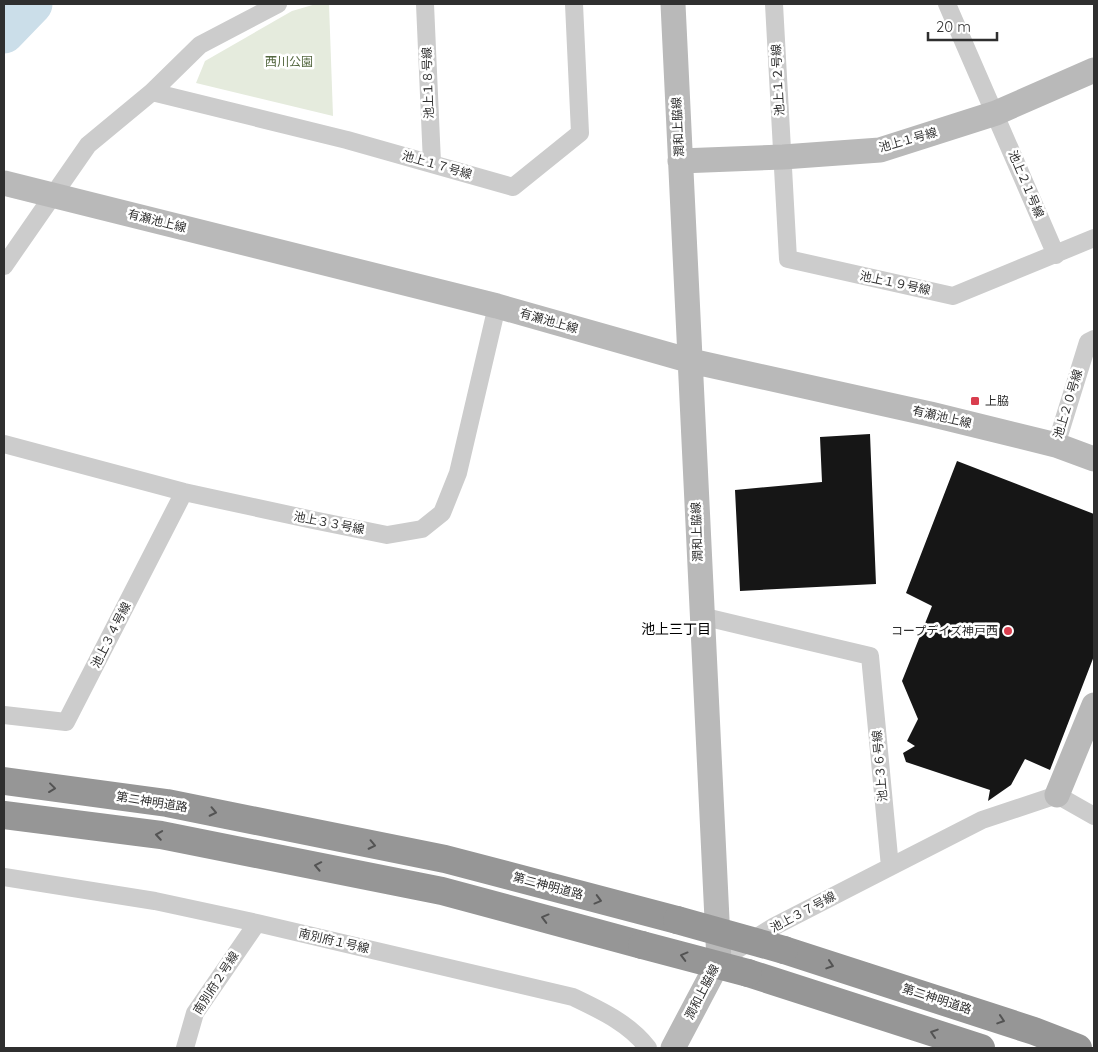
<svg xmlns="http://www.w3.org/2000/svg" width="1098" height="1052" viewBox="0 0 1098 1052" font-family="Quicksand,'Noto Sans JP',sans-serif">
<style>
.green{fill:#e5ebdd}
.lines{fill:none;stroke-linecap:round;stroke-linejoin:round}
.river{stroke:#cbdee9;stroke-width:41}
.building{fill:#161616}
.street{stroke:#ccc;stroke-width:18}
.secondary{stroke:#b9b9b9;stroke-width:25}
.highway{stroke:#969696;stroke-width:28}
.highway-bridge{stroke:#969696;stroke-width:28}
.oneway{stroke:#535353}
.poi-dot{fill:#d93e4e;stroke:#fff;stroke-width:2}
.labels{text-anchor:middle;stroke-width:5;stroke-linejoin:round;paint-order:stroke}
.park-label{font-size:12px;fill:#53673f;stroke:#fff}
.street-label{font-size:12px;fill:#2f2f2f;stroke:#fff}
.poi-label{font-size:12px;fill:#2f2f2f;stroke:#fff;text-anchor:start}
.neighbourhood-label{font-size:14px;fill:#000;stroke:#fff}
</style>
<rect width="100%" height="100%" fill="#fff"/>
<path class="green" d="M316,4H329L333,116L196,83L205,61L292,11Z"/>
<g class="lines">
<path class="river" d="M4,33L32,4"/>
</g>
<path class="building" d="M870,434L876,584L740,591L735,490L822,482L820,437Z
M957,461L1094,514V656L1050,770L1025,759L1011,785L988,801L990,790L906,762L903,753L915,746L907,741L918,719L902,681L932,606L906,593Z"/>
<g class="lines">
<path class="street" d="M425,4L432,163
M774,4L788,259L953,296L1094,238
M947,4L1056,255
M152,92L347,140L513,187L580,133L574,4
M4,266L88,145L152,92L200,45L278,4
M4,444L184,492L313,520L387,535L422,529L442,513L458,473L497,306
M1056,445L1088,342L1094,339
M701,616L870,656L890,867L982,820L1057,795L1094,816
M4,715L66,722L184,492
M4,877L155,901L257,923L573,997C600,1010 629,1023 648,1048
M719,961L773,927L890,867
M185,1048L195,1013L257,923"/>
<path class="secondary" d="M673,4L719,961L673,1048
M680,161L783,157L880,150L996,113L1094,70
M4,183L497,306L691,361L930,414L1056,445L1094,459
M1057,795L1094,705"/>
<path class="highway" d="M4,781L167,803L445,859L677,920
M4,815L161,835L442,891L642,945
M784,950L1034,1031L1078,1048
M748,973L981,1048"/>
<path class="highway-bridge" d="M677,920L784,950
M642,945L748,973"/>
</g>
<defs><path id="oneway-chevron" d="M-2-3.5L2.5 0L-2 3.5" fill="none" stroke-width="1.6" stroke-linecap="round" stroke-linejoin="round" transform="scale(1.25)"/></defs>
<g class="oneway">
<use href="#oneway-chevron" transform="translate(52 788) rotate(7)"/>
<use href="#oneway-chevron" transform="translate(213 812) rotate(12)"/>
<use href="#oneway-chevron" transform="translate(159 835) rotate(-171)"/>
<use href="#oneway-chevron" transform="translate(372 845) rotate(12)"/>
<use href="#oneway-chevron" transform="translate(318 866) rotate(-169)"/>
<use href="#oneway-chevron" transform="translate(598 900) rotate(15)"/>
<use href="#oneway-chevron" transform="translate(545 918) rotate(-165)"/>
<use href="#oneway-chevron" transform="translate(684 956) rotate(-165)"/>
<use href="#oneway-chevron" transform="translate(830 965) rotate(18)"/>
<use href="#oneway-chevron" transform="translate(1001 1020) rotate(18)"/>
<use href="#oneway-chevron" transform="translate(934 1033) rotate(-162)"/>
</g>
<g class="poi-dot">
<rect x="970" y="396" width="10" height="10" rx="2.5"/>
<circle cx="1008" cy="631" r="5"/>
</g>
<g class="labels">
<g class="park-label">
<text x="289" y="66">西川公園</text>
</g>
<g class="street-label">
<text transform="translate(778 80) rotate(-93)" y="4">池上１２号線</text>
<text transform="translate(428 83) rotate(-92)" y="4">池上１８号線</text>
<text transform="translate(678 127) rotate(-93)" y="4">潤和上脇線</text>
<text transform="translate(908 140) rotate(-16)" y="4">池上１号線</text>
<text transform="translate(437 165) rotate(16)" y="4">池上１７号線</text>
<text transform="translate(1026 184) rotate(67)" y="4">池上２１号線</text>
<text transform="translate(157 221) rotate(14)" y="4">有瀬池上線</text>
<text transform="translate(895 283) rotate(12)" y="4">池上１９号線</text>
<text transform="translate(549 321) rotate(16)" y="4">有瀬池上線</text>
<text transform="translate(1068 404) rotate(-73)" y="4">池上２０号線</text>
<text transform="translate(942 417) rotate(13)" y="4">有瀬池上線</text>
<text transform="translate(329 523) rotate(11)" y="4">池上３３号線</text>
<text transform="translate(697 532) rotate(-92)" y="4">潤和上脇線</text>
<text transform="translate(111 635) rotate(-63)" y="4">池上３４号線</text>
<text transform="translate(880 766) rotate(-95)" y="4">池上３６号線</text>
<text transform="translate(152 802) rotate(9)" y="4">第二神明道路</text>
<text transform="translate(548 886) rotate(15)" y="4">第二神明道路</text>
<text transform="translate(803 912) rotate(-28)" y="4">池上３７号線</text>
<text transform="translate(334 941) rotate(13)" y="4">南別府１号線</text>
<text transform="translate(216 983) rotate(-57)" y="4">南別府２号線</text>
<text transform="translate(702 992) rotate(-63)" y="4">潤和上脇線</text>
<text transform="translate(937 999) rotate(18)" y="4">第二神明道路</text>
</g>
<g class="poi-label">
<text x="985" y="405">上脇</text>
<text x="998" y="635" text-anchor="end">コープデイズ神戸西</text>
</g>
<g class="neighbourhood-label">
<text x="676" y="634">池上三丁目</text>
</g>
</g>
<rect width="1098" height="1052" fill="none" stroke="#2f2f2f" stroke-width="10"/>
<path d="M928 32v8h69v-8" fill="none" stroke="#2f2f2f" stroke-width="2.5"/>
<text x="936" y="32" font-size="15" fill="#2f2f2f" stroke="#ffffff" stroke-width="4" paint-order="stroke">20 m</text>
</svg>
